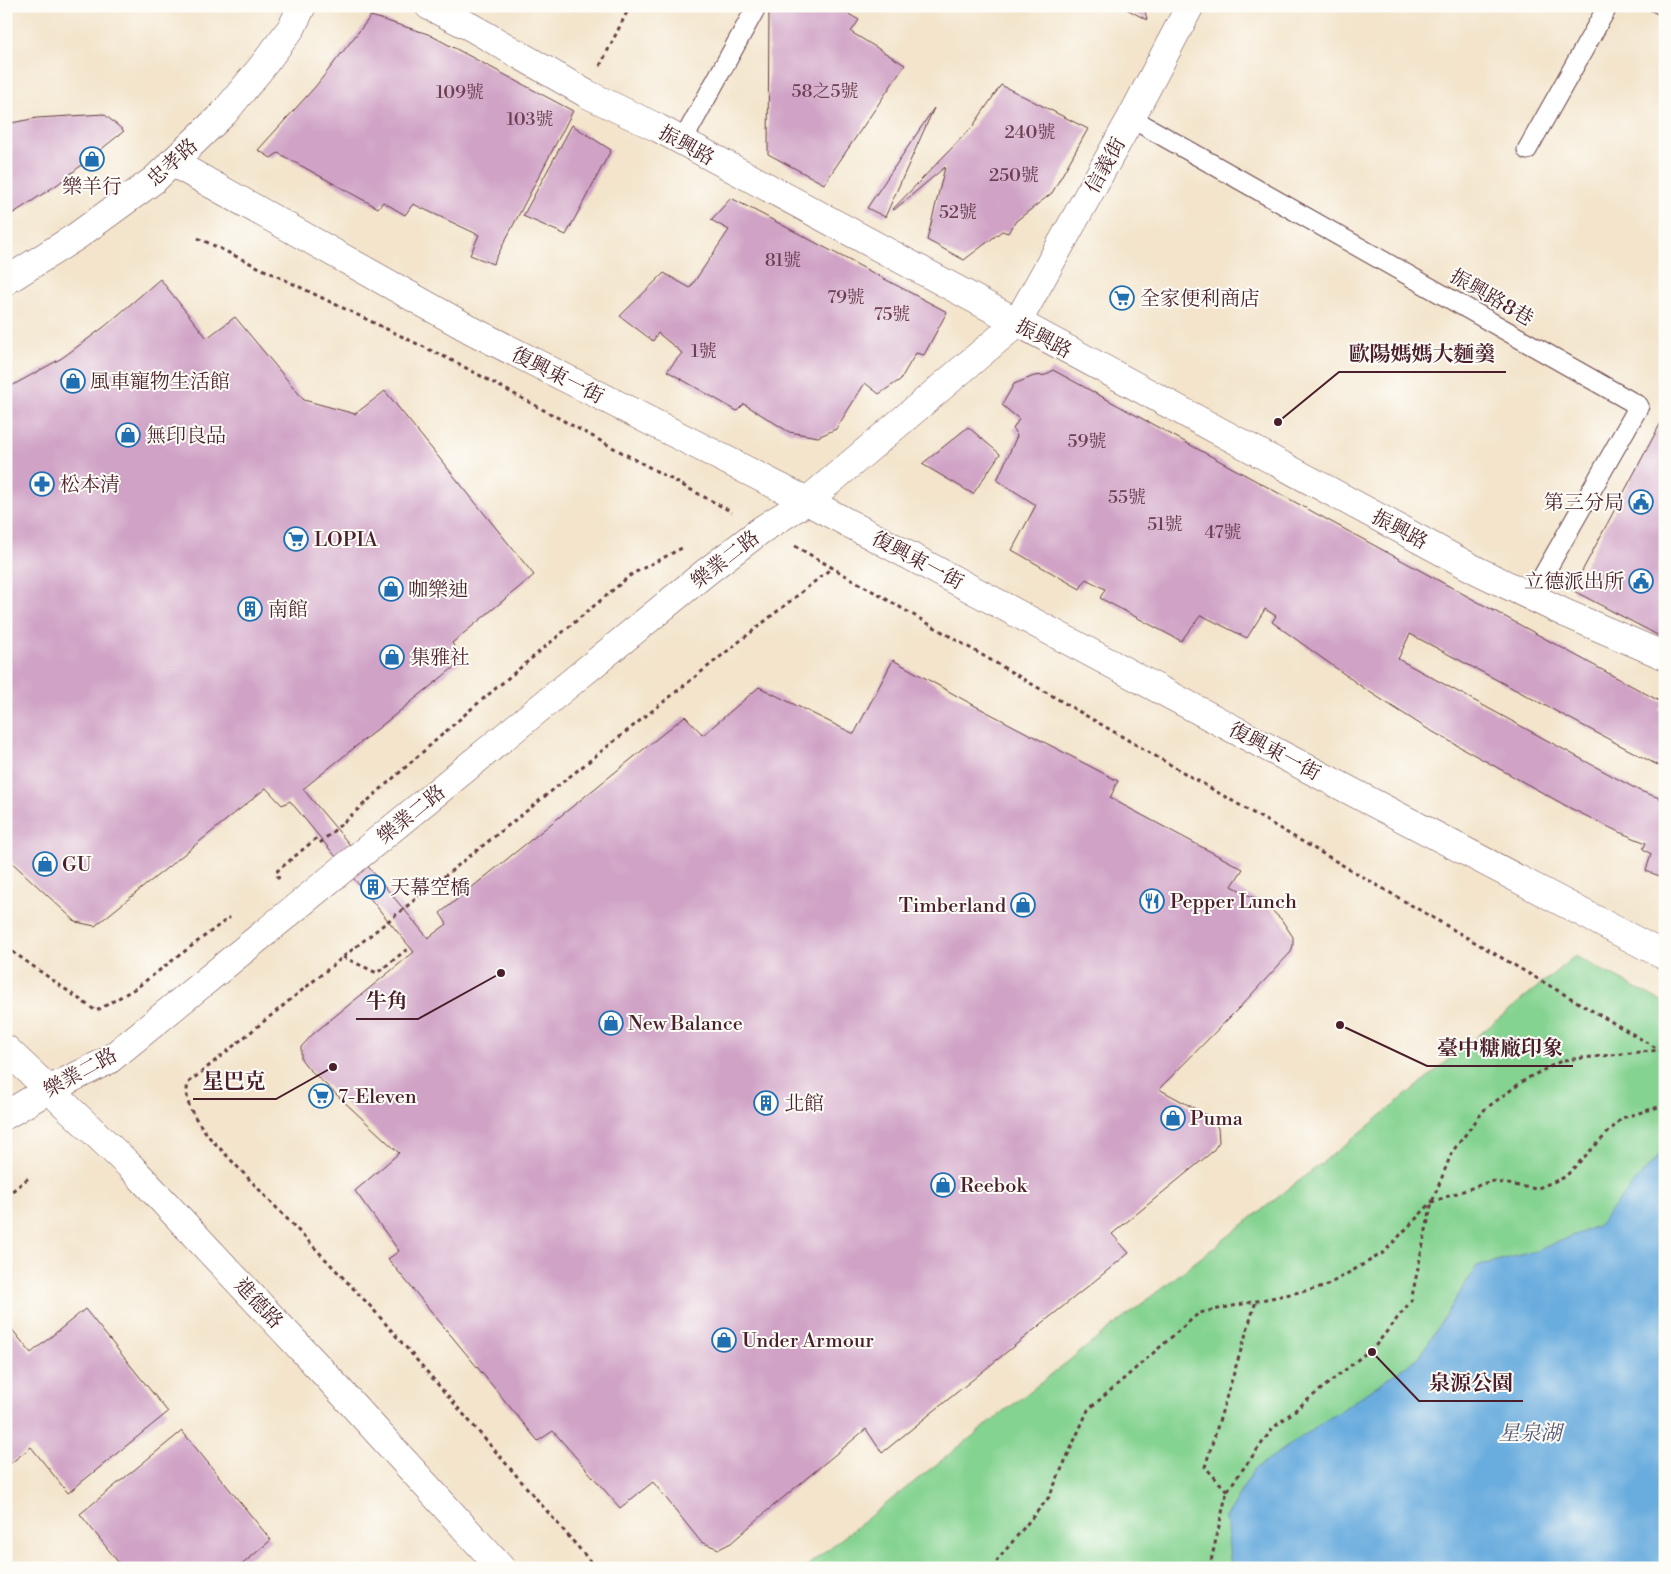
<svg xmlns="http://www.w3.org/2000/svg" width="1671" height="1574" viewBox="0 0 1671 1574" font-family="'Libre Bodoni','Noto Serif TC',serif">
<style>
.green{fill:#85d391;stroke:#68795e}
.water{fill:#69acde;stroke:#5a6684}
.building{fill:#d0a3c6}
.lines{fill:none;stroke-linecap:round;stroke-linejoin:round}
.service-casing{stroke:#633d43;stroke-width:21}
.minor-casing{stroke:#633d43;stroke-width:29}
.secondary-casing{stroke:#633d43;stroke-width:29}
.path{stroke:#633d43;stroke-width:3;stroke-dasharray:4 4;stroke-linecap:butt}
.service{stroke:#fff;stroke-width:19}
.minor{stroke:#fff;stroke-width:28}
.secondary{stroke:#fff;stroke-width:28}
.labels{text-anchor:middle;stroke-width:4;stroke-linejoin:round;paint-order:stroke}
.number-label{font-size:18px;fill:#6c4052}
.street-label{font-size:20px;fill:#4a1f2b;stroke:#fdfcf7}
.poi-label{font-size:20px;fill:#4a1f2b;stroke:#fdfcf7;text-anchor:start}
.water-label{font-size:21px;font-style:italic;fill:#565773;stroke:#fdfcf7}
.leader{fill:none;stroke:#4a1f2b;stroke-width:2}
.callout-dot{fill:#4a1f2b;stroke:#fdfcf7;stroke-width:2}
.callout-label{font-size:21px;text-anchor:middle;font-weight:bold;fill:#4a1f2b;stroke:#fdfcf7;stroke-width:4;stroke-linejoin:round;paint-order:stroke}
</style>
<rect width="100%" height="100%" fill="#fdfcf7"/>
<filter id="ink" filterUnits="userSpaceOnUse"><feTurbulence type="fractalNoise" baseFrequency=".02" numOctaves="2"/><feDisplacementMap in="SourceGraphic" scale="10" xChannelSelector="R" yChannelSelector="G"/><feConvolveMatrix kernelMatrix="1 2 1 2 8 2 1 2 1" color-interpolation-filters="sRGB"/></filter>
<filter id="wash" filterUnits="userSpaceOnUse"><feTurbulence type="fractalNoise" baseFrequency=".0096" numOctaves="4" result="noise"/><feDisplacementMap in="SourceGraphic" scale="20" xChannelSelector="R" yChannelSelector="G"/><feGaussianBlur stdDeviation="1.12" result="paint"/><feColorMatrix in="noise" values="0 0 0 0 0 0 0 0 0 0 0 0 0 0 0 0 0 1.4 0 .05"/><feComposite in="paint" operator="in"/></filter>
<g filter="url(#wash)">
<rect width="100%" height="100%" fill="#f3e4cb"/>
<path class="green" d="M1575,956L1665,1003V1568H804L1355,1137Z"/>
<path class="water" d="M1665,1148V1568H1231L1226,1518L1253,1470L1419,1357L1477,1266L1536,1251L1597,1226Z"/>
<g id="blocks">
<path class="building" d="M769,6H835L859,20L851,32L905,65L824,184L768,154Z
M1121,6H1144L1147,20Z
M1642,6H1665V18Z
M371,16L428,34L573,111L493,264L470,255L479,235L413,204L405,215L383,202L378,208L278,153L271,158L258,150L315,87Z
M1001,85L1088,129L1052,193L1016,221L1008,233L1002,231L964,260L927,240L945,167L894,210L893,209L973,126Z
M934,108L885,217L867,208Z
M104,114L124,131L58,184L6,218V124L37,118Z
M572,125L611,150L566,235L523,216Z
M731,198L947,312L924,355L916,353L900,380L879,394L865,383L836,429L818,437L789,432L744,404L737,411L667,371L682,353L658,333L653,341L620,316L664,273L690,288L729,230L711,220Z
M160,279L207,338L235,317L304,400L355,414L385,391L534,575L452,643L463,660L303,789L428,938L447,924L440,913L685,716L703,735L759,687L854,734L893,660L966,701L1118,781L1110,798L1243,869L1232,886L1265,904L1281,919L1293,937V945L1291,952L1238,1009L1159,1089L1212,1118L1218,1128L1219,1142L1212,1152L1112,1234L1129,1253L882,1453L866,1429L767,1511L731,1543L719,1549L701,1542L653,1482L620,1508L553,1431L538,1441L388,1259L399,1251L355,1191L399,1153L308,1068L301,1059V1047L313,1034L414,952L290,801L282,805L266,788L95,926L76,922L6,857V389L62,358L104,327Z
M1053,370L1663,703L1659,710L1665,713V769L1410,634L1398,659L1640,791L1665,800V878L1646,871L1651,854L1643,849L1646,843L1619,832L1570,808L1426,728L1365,689L1272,622L1276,616L1265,609L1247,638L1201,615L1181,641L1100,598L1105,589L1086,579L1080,589L1012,550L1036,505L997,480L1017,436L1013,429L1019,419L1002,405L1014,384L1034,376L1046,375Z
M1665,415V639L1572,590Z
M968,427L1000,454L973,494L922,464Z
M85,1309L168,1412L68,1493L31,1447L6,1467V1322L31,1353Z
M182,1431L271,1540L238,1568H113L119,1563L80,1514Z"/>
</g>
</g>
<g filter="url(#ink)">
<use href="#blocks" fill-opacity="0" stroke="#633d43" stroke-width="1"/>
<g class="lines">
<g class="service-casing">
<path id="service" d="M1131,118L1639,406L1531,597
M682,142L757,6
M1527,150L1608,6"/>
</g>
<g class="minor-casing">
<path id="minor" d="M172,162L473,331L807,501L1280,754L1665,956
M6,1049L132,1168L323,1372L501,1568
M6,1115L48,1090L109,1060L705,573L761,530L807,501L1017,323L1131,118L1190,6"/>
</g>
<g class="secondary-casing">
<path id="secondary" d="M429,6L471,27L587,94L658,128L1476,570L1565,613L1665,656
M6,281L77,236L154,180L224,113L261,68L292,27L302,6"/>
</g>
<path class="path" d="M600,66L630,6
M198,238L455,362L732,512
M795,546L1665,1053
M320,843L470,710L632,574L682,548
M279,879L276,872L319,836
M6,947L96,1011L136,988L230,917
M343,957L377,973L410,947
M6,1196L31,1176
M1227,1491L1205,1467L1256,1301
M596,1568L372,1308L210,1138C197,1120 183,1106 188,1083L343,957L833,567
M991,1568L1049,1497L1088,1410L1199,1313L1324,1287L1383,1253L1432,1202L1491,1181L1536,1189L1565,1177L1622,1118L1665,1105
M1212,1568L1211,1561L1227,1491L1273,1428L1376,1345L1411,1301L1432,1202L1452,1152L1485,1109L1526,1079L1563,1060L1660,1050"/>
<use href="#service" class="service"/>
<use href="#minor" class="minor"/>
<use href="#secondary" class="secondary"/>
</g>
</g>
<defs>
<g id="shop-ring" transform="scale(1.25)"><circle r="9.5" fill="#fdfcf7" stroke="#1f6fb2" stroke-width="1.5"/><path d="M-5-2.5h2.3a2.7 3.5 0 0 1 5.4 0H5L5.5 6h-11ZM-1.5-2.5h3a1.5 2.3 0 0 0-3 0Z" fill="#1f6fb2"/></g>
<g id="supermarket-ring" transform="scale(1.25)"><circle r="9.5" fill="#fdfcf7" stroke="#1f6fb2" stroke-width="1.5"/><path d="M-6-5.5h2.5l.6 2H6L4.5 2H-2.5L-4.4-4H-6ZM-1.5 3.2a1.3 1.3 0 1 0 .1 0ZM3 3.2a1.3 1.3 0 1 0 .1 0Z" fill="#1f6fb2"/></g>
<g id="pharmacy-ring" transform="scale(1.25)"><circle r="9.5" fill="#fdfcf7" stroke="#1f6fb2" stroke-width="1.5"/><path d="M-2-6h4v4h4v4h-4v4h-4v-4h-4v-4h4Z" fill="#1f6fb2"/></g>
<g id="civic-ring" transform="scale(1.25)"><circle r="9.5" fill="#fdfcf7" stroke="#1f6fb2" stroke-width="1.5"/><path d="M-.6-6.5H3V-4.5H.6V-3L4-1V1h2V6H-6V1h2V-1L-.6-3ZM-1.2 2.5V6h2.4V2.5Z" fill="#1f6fb2"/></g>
<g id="building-ring" transform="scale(1.25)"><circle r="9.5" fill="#fdfcf7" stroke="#1f6fb2" stroke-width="1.5"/><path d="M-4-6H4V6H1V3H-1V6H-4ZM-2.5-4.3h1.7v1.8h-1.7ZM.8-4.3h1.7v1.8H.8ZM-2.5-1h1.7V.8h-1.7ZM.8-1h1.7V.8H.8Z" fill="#1f6fb2"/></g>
<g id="restaurant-ring" transform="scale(1.25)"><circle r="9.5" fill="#fdfcf7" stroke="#1f6fb2" stroke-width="1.5"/><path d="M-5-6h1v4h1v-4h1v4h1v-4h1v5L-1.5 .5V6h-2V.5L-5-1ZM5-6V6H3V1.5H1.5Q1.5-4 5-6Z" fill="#1f6fb2"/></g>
</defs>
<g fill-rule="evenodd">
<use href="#shop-ring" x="92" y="159"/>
<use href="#supermarket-ring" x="1122" y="298"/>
<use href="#shop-ring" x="73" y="381"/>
<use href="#shop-ring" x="128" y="435"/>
<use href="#pharmacy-ring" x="42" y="484"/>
<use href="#civic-ring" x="1641" y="502"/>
<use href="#supermarket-ring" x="296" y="539"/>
<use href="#civic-ring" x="1641" y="581"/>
<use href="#shop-ring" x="391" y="589"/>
<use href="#building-ring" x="250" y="609"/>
<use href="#shop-ring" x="392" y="657"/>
<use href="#shop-ring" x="45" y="864"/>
<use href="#building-ring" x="373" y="887"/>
<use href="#restaurant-ring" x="1152" y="901"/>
<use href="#shop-ring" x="1023" y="905"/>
<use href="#shop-ring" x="611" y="1023"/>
<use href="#supermarket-ring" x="321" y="1096"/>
<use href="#building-ring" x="766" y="1103"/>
<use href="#shop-ring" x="1173" y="1118"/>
<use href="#shop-ring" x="943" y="1185"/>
<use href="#shop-ring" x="724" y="1340"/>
</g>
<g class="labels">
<g class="number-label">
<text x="825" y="97">58之5號</text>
<text x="460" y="98">109號</text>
<text x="530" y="125">103號</text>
<text x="1030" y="138">240號</text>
<text x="1014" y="181">250號</text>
<text x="958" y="218">52號</text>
<text x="783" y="266">81號</text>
<text x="846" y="303">79號</text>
<text x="892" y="320">75號</text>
<text x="704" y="357">1號</text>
<text x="1087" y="447">59號</text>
<text x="1127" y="503">55號</text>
<text x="1165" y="530">51號</text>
<text x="1223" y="538">47號</text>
</g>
<g class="street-label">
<text transform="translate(687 145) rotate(29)" y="7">振興路</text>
<text transform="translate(172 162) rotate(-42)" y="7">忠孝路</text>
<text transform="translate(1105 165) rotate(-61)" y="7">信義街</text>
<text transform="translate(1492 297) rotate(30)" y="7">振興路8巷</text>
<text transform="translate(1044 338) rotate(28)" y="7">振興路</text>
<text transform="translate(558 375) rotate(27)" y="7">復興東一街</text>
<text transform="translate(1400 529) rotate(28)" y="7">振興路</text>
<text transform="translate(725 559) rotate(-38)" y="7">樂業二路</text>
<text transform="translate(918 560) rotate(28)" y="7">復興東一街</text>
<text transform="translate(1275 751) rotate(28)" y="7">復興東一街</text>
<text transform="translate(411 814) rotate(-39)" y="7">樂業二路</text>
<text transform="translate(80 1072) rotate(-29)" y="7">樂業二路</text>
<text transform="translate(259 1303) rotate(47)" y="7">進德路</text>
</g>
<g class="poi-label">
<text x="92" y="193" text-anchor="middle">樂羊行</text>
<text x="1140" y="305">全家便利商店</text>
<text x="90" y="388">風車寵物生活館</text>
<text x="146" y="442">無印良品</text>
<text x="60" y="491">松本清</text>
<text x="1624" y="509" text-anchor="end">第三分局</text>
<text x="314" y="546">LOPIA</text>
<text x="1624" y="588" text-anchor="end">立德派出所</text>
<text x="408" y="596">咖樂迪</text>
<text x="268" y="616">南館</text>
<text x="410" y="664">集雅社</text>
<text x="62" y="871">GU</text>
<text x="390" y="894">天幕空橋</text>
<text x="1170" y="908">Pepper Lunch</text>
<text x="1006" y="912" text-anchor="end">Timberland</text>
<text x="628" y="1030">New Balance</text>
<text x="338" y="1103">7-Eleven</text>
<text x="784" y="1110">北館</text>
<text x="1190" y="1125">Puma</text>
<text x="960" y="1192">Reebok</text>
<text x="742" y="1347">Under Armour</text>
</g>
<g class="water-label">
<text x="1530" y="1440">星泉湖</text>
</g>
</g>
<path class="leader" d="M1278 422L1339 372H1506M501 973L418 1019H356M1340 1025L1427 1066H1573M333 1067L276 1099H193M1372 1352L1419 1401H1523"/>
<g class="callout-dot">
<circle cx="1278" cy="422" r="5"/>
<circle cx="501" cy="973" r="5"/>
<circle cx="1340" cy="1025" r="5"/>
<circle cx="333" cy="1067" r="5"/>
<circle cx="1372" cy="1352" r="5"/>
</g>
<g class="callout-label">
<text x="1422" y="361">歐陽媽媽大麵羹</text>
<text x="387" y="1008">牛角</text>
<text x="1500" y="1055">臺中糖廠印象</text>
<text x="234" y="1088">星巴克</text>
<text x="1471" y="1390">泉源公園</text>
</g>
<rect width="1671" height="1574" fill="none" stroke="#fdfcf7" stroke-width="25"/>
</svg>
